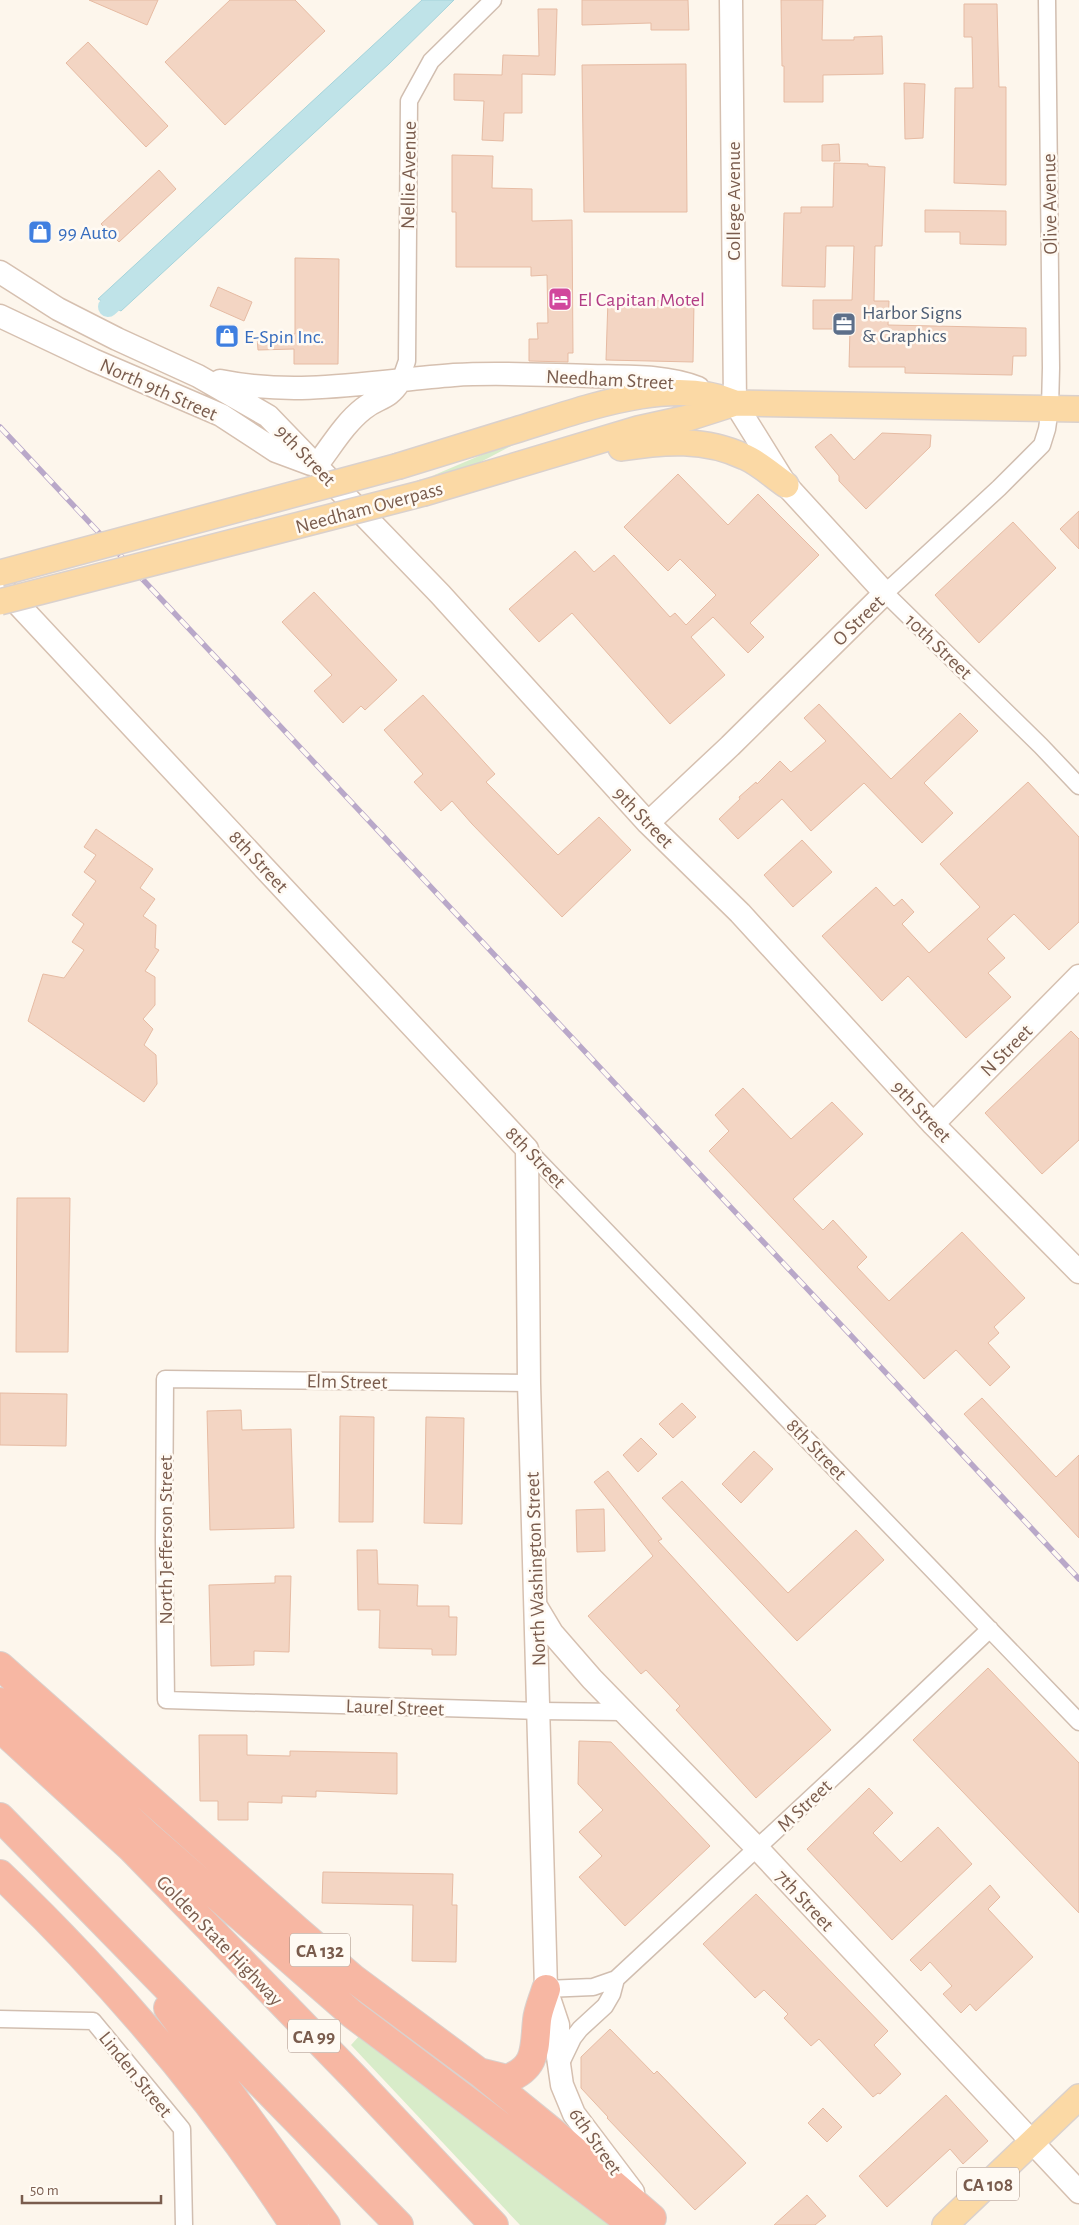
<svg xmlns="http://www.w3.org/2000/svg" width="1079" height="2225" viewBox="0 0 1079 2225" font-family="'Alegreya Sans',sans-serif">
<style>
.green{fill:#d8ecc9}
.water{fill:#bfe3e8;stroke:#a5d3da}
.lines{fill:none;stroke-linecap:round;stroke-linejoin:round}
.canal{stroke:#bfe3e8;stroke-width:20}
.building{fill:#f3d5c3;stroke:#e6bba3}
.street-casing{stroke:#d1beb0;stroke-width:19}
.secondary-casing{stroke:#d6c0b0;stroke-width:25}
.primary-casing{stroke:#dad1cd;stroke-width:28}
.highway-casing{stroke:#dad1cd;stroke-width:30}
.street{stroke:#fff;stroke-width:16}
.secondary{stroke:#fff;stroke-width:22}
.primary{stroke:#fbd9a5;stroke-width:25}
.highway{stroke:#f7b7a3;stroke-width:28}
.rail-casing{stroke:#b9a8c9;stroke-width:5.5}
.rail{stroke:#fffaf3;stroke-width:4;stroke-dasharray:11;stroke-linecap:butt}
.primary-bridge-casing{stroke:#dad1cd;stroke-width:28;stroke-linecap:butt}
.primary-bridge{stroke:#fbd9a5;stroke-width:25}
.labels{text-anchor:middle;stroke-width:5;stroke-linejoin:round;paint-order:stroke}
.shield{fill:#fffaf3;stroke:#a28b7f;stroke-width:1}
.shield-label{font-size:19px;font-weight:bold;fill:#7a5c4d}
.street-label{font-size:20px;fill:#7a5c4d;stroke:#fffaf3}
.shop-label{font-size:20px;fill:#366cbe;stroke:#fffaf3;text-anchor:start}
.hotel-label{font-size:20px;fill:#b23c85;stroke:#fffaf3;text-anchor:start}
.service-label{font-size:20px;fill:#4e5e75;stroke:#fffaf3;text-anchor:start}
</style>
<rect width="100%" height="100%" fill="#fdf6ec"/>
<path class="green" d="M512,442L513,445L475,465L432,476Z
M361,2034L616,2225H520L351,2045Z"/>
<path class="water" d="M422,0H454L390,63L121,311L98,299Z"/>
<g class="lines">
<path class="canal" d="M108,307L130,287"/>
</g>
<path class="building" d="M89,0H158L147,25Z
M230,0H295L325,31L225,125L165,62Z
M582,0H688L689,30H651V23L582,25Z
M781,0H823L822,40H854V37L882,36L883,74L823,75V102H784V66H782Z
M964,4H997L999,87H1006V185L954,183L955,88H973L972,37H964Z
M538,9H557L555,75L522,74V113H504L503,141L482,140L484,101L454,100V74L502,75L503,55L539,56Z
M88,42L168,126L146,147L66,63Z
M686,64L687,212H584L582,65Z
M904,83L925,84L923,138L905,139Z
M839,144L840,161H822V145Z
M452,155L493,156L492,188L532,189V221L572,220L573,353H568V362L529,361V339H538L537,323H548L547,275L531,276V267H456V212H452Z
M834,163L868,164V166L885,167L882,246H875L874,301H889L888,325L1026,328V356H1013L1012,375L905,373V367H849L850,329H813V300H852L854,246H826L825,287L782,286L784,213H801V207H833Z
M159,170L176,189L119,242L101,224Z
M925,210L1006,211V245L960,244V232H925Z
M295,258L339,259L338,364H294V349L258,350L257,336L295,334Z
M218,287L252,302L244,321L210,306Z
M608,299L694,302L693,362L606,360Z
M882,433L931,435L930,447L866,509L839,481V476L815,447L831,434L854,460Z
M678,474L728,525L758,494L819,555L750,623L764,637L748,653L713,617L691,637L725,675L670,724L572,613L539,642L509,609L575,551L594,572L614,555L670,617L675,613L686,625L716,595L680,559L668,571L624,527Z
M1079,511V549L1060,529Z
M1013,522L1056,568L979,643L935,595Z
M314,592L397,680L365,710L361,706L343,723L314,691L332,675L282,622Z
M423,695L495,774L486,782L558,855L599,817L631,850L562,917L472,824L452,801L441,811L414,782L423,774L384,730Z
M819,704L891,779L960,713L978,731L924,783L953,813L922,843L864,783L811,831L782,799L738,839L719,819L740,799L739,797L756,782L757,784L780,761L791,772L826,741L804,718Z
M1028,782L1079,837V922L1049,950L1014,914L987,939L1005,958L988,973L1011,997L966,1038L908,976L882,1001L822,936L876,887L894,906L902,899L914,912L902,924L929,953L980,907L940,864Z
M96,829L153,869L140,888L155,899L143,916L156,925L155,948L159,950L145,971L155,977V1005L143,1019L153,1029L144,1045L156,1055L157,1084L144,1102L28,1021L43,974L64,978L84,950L72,942L84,924L72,915L96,881L84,872L96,855L84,847Z
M802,840L832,872L793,907L764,875Z
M1071,1031L1079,1039V1140L1042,1174L985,1113Z
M743,1088L791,1139L832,1102L863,1134L793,1199L823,1230L833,1220L867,1257L857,1267L889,1301L962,1232L1025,1298L994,1327L999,1333L988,1343L1010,1367L990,1386L956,1350L924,1379L709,1151L729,1131L715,1115Z
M17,1198H70L68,1352H16Z
M0,1393L67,1394L66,1446L0,1445Z
M982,1398L1056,1477L1079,1455V1538L964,1414Z
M682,1403L696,1417L673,1438L659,1424Z
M241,1410L242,1430L291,1429L294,1528L210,1530L207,1411Z
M340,1416L374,1417L373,1522H339Z
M426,1417L464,1418L462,1524L424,1523Z
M641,1438L657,1454L638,1472L623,1455Z
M754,1451L773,1469L741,1503L722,1484Z
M608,1471L662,1539L658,1541L831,1730L756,1798L676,1710L680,1706L646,1670L641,1674L588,1616L653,1556L594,1482Z
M682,1481L788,1593L856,1530L884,1560L797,1641L662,1498Z
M604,1509L605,1551L577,1552L576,1510Z
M357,1550H377L378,1584L418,1585L417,1606H449V1617H457L456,1655H432V1649L379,1648L380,1610H358Z
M275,1576H291L289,1652L254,1651V1665L211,1666L209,1585L275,1583Z
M988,1668L1079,1763V1913L913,1740Z
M199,1735H247V1755L290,1756V1751L397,1753V1794L316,1791V1797L282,1796V1803L248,1802V1820H218V1801H200Z
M579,1741L611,1742L710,1846L625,1926L579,1877L602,1856L579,1832L603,1810L578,1784Z
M869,1788L893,1813L873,1833L901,1862L938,1827L972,1864L892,1940L807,1849Z
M323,1872L453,1874L452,1905H457L456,1962L412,1961L413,1905L322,1903Z
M990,1885L1000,1897L988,1909L1033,1957L976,2011L970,2004L961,2013L943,1994L952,1986L930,1962L921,1971L910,1960Z
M756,1894L888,2031L874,2045L901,2074L880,2094L878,2093L873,2097L819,2039L811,2046L784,2018L788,2014L764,1990L755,1998L703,1944Z
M610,2029L654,2074L657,2071L746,2163L695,2210L607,2118L608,2117L581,2088V2057Z
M946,2095L988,2141L963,2164L950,2149L887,2207L859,2176Z
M823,2108L842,2127L827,2142L808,2123Z
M807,2195L826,2216L815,2225H774Z"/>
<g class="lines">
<g class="street-casing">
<path id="street" d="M1047,0L1051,368L1050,408L1047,429L1042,445L999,488L885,593L1041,746L1079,786
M400,381L407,361L409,101L431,61L493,0
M527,1149L1079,1722
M529,1383L165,1379L164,1540L166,1700L540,1711L623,1712
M546,1989L593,1987L616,1979L869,1744L990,1629
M0,2019L93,2021L182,2129L184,2225
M561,2063L573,2038L580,2029L605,2006L612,1994L616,1979"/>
</g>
<g class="secondary-casing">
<path id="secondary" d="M0,272L58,309L117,339L198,376L268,416L440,594L648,823L740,913L933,1124L1079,1272
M0,316L93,360L221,415L276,451L311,464
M220,381C298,397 376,381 454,375C498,372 545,375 590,376C625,377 665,375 698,388
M316,466C331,447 344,424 363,409C379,396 387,401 400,381
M0,585L527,1149L529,1383L546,1989L558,2025V2057L562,2085L574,2114L633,2192
M648,823L730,746L885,593L786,485L735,403L731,0
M933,1124L1079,976
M537,1608L552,1633L592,1679L757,1848L1079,2192"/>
</g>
<g class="primary-casing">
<path id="primary" d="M621,448C664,441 705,438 745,457C759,463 773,476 786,485
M399,466C439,454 479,441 519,429C582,410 670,375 735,403L1079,409
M424,493L638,429L688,418L735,403
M945,2225L1079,2097"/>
</g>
<g class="highway-casing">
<path id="highway" d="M0,1666L297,1930L354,1979L479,2072L554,2133L652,2218
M0,1702L57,1751L147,1835L352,2014L633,2225
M0,1728L132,1849L355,2078L494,2225
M0,1817L399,2225
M0,1874C110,1979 211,2097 294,2225
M168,2008L326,2225
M479,2072L507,2079C538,2067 534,2048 537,2020C538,2010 543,1999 546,1989"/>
</g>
<use href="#street" class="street"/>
<use href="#secondary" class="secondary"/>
<use href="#primary" class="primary"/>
<use href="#highway" class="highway"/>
<g class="rail-casing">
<path id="rail" d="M0,427L1079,1579"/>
</g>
<use href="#rail" class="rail"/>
<g class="primary-bridge-casing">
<path id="primary-bridge" d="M0,573L399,466
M0,602L424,493"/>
</g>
<use href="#primary-bridge" class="primary-bridge"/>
</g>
<defs>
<g id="shop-square" transform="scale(1.25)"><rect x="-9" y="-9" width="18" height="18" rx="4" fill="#3f7fe0" stroke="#fffaf3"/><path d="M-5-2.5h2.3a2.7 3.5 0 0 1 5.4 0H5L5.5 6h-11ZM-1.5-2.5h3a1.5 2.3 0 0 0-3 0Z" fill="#fff"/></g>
<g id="hotel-square" transform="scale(1.25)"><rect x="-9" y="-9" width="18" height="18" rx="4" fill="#d1479c" stroke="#fffaf3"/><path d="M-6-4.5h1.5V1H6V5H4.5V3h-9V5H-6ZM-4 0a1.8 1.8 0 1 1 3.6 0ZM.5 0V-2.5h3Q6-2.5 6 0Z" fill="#fff"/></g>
<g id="office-square" transform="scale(1.25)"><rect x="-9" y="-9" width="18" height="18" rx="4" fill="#5c6f8a" stroke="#fffaf3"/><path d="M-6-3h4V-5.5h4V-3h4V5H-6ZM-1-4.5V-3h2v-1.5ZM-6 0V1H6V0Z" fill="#fff"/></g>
</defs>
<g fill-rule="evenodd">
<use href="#shop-square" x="40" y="232"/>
<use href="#hotel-square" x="560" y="299"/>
<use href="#office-square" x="844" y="324"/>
<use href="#shop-square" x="227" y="336"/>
</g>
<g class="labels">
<g class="shield">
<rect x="290" y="1933.5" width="60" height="33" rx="4"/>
<rect x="288" y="2019.5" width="52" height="33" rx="4"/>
<rect x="957" y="2167.5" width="62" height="33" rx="4"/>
</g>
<g class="shield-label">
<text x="320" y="1957">CA 132</text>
<text x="314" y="2043">CA 99</text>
<text x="988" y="2191">CA 108</text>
</g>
<g class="street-label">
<text transform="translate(408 175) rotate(-89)" y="7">Nellie Avenue</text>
<text transform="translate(733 201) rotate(-90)" y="7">College Avenue</text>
<text transform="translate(1049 204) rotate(-91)" y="7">Olive Avenue</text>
<text transform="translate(610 379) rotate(3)" y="7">Needham Street</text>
<text transform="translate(159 389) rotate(24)" y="7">North 9th Street</text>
<text transform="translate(306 455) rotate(46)" y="7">9th Street</text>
<text transform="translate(369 507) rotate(-15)" y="7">Needham Overpass</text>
<text transform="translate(858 620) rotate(-44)" y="7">O Street</text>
<text transform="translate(939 646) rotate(44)" y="7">10th Street</text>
<text transform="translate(644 817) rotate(46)" y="7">9th Street</text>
<text transform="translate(259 861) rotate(47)" y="7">8th Street</text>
<text transform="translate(1006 1050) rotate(-45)" y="7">N Street</text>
<text transform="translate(922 1111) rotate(47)" y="7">9th Street</text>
<text transform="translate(536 1157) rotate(46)" y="7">8th Street</text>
<text transform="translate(347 1381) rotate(1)" y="7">Elm Street</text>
<text transform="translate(817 1449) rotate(46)" y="7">8th Street</text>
<text transform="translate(165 1540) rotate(-90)" y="7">North Jefferson Street</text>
<text transform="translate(535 1569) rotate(-92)" y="7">North Washington Street</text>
<text transform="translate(395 1707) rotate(2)" y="7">Laurel Street</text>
<text transform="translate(804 1805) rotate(-43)" y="7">M Street</text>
<text transform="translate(805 1900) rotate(47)" y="7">7th Street</text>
<text transform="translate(220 1940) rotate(46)" y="7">Golden State Highway</text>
<text transform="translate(136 2074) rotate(51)" y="7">Linden Street</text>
<text transform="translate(596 2141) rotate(55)" y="7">6th Street</text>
</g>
<g class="shop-label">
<text x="58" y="239">99 Auto</text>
<text x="244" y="343">E-Spin Inc.</text>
</g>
<g class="hotel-label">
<text x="578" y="306">El Capitan Motel</text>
</g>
<g class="service-label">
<text x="862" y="319">Harbor Signs<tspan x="862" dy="23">&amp; Graphics</tspan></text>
</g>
</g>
<path d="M22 2195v8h139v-8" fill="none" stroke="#7a5c4d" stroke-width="2.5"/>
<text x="30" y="2195" font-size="15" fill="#7a5c4d" stroke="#fffaf3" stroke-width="4" paint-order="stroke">50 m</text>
</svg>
